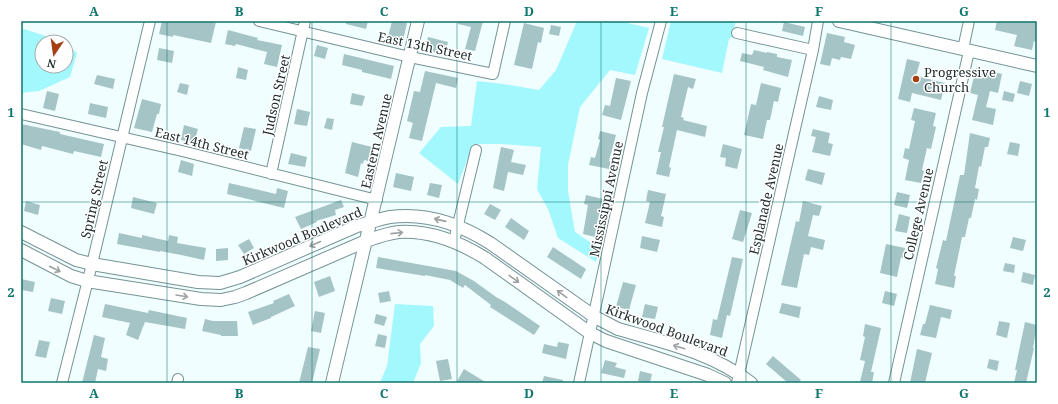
<svg xmlns="http://www.w3.org/2000/svg" width="1058" height="404" viewBox="0 0 1058 404" font-family="'Noto Serif',serif">
<style>
.green{fill:#a3f8fe}
.building{fill:#a5c4c6}
.lines{fill:none;stroke-linecap:round;stroke-linejoin:round}
.minor-casing{stroke:#759395;stroke-width:12}
.tertiary-casing{stroke:#759395;stroke-width:14}
.minor{stroke:#fff;stroke-width:10}
.tertiary{stroke:#fff;stroke-width:12}
.oneway{stroke:#9ba0a1}
.grid{fill:none;stroke:#0f766e;stroke-width:1;stroke-opacity:0.55}
.poi-dot{fill:#a54013;stroke:#fff;stroke-width:1.5}
.labels{text-anchor:middle;stroke-width:3;stroke-linejoin:round;paint-order:stroke}
.street-label{font-size:13px;fill:#212d2e;stroke:#fff}
.poi-label{font-size:13px;fill:#212d2e;stroke:#fff;text-anchor:start}
.neatline{fill:none;stroke:#0f766e;stroke-width:1.5}
.grid-label{font-size:13px;text-anchor:middle;font-weight:bold;fill:#0f766e}
</style>
<rect width="100%" height="100%" fill="#f1feff"/>
<path class="green" d="M577,21H619L649,28L635,75L610,70L580,107L568,165V191L575,232L600,249L596,262L558,238L548,209L537,189L541,147L501,144H473L458,184L419,153L441,127L471,126L477,81L503,84L539,90L556,70Z
M671,21H736L732,37L729,39L722,73L662,59Z
M21,28L64,42H42V66H66V44L77,53L70,77L39,91L21,93Z
M395,304L433,306L434,326L420,344L421,363L413,383H380L387,366Z"/>
<path class="building" d="M162,21H210L216,22L211,43L173,35V37L159,34Z
M346,21H368L366,29L346,24Z
M392,21L407,23L402,45L387,41Z
M458,21H483L475,51L465,49L471,27L458,24Z
M997,21H1037V42L1034,41L1032,50L1014,46L1017,35L995,30Z
M784,22L805,27L803,36L782,31Z
M524,23L544,28L541,43L538,42L532,69L514,65Z
M551,25L561,27L559,36L549,34Z
M228,30L258,38L257,40L282,45L277,67L264,64L267,52L236,44L235,46L225,44Z
M827,33L845,37L844,42L855,45L851,59L841,57L840,60L832,58L830,66L820,64Z
M428,37L448,42L445,55L425,50Z
M317,45L328,48L325,59L314,56Z
M159,48L174,51L172,63L157,60Z
M754,50L767,53V52L777,54V57L792,60L788,77L763,70L764,67L740,61L742,53L752,55Z
M344,54L394,66L391,79L362,72V70L342,65Z
M907,59L920,62L916,76L945,83L941,100L912,93L910,102L898,99Z
M238,67L248,70L246,80L236,78Z
M976,68L1002,74L998,93L990,91L986,107L996,109L993,125L972,120L978,95L970,93Z
M425,71L458,78L456,88L436,83L422,141L409,138L413,123L407,121L414,91L420,92Z
M674,74L696,79L693,89L688,87L681,117L684,118L683,120L707,126L705,137L677,130L669,167L671,168L669,177L656,174L661,152H658L664,127H662Z
M97,75L115,79L113,89L94,84Z
M616,78L631,81L621,120L602,115L605,105L610,106Z
M1020,81L1032,84L1029,96L1017,93Z
M180,83L189,85L187,95L177,92Z
M761,83L781,88L778,102L774,101L770,120H767L763,139L744,135L751,104L756,105Z
M47,91L59,94L55,111L43,108Z
M1004,91L1015,94L1013,102L1002,100Z
M352,93L365,96L362,106L350,104Z
M819,96L833,100L831,110L816,107Z
M142,99L161,104L159,114H157L152,132L134,128Z
M90,103L108,107L106,118L88,114Z
M914,108L936,113L933,126L936,127L931,149L927,148L922,170L924,171L921,183L905,180L909,160L903,158L905,148L909,149L915,121L911,120Z
M297,109L310,112L307,126L294,124Z
M327,118L334,119L332,130L324,128Z
M21,124L60,132V134L104,144L101,157L74,151L73,154L42,146L41,150L21,144Z
M184,125L198,129L194,143L181,140Z
M244,127L256,129L251,151L239,148Z
M813,129L830,133L828,143L833,144L830,156L812,152L816,137L811,136Z
M600,131L616,135L609,161L611,162L609,169L589,165L591,157L595,158L600,140L598,139Z
M970,133L990,138L988,147H985L981,167L979,166L975,188L979,189L977,200L975,199L971,218H969L965,237H962L954,276H956L954,288L935,284L938,269L936,268L943,240L946,241L960,175H964Z
M352,142L372,147L368,161L364,160L363,164L361,163L358,177L345,173Z
M1010,142L1020,144L1018,156L1007,154Z
M723,144L742,149L737,169L725,166L726,158L720,157Z
M501,147L514,150L511,162L526,165L523,175L508,172L504,191L493,188Z
M291,153L307,157L305,167L288,164Z
M181,160L194,164L192,176L178,172Z
M808,169L825,173L822,185L805,180Z
M396,173L414,177L411,191L393,187Z
M229,183L276,194L277,188L288,191L284,208L227,194Z
M430,183L442,185L439,198L427,195Z
M648,190L666,194L661,216L664,217L662,227L645,223L650,202L646,201Z
M897,192L910,195L907,208L894,205Z
M586,195L603,199L596,228H597L595,237L583,234L588,205L584,204Z
M133,197L157,203L154,214L131,208Z
M341,200L344,207L335,210L336,215L316,221L317,222L301,229L295,217Z
M26,201L40,205L38,215L24,211Z
M803,201L822,206L819,216L813,215L808,236L825,240L823,250L811,247L809,255L804,254L797,288L781,285L796,221L799,222Z
M490,204L501,210L495,220L484,214Z
M740,210L752,213L743,242L732,239Z
M899,214L910,217L907,233L895,231Z
M511,218L529,231L524,240L505,227Z
M119,233L142,238V235L168,241L169,235L178,237L177,243L206,248L204,260L181,255L160,251V252L117,244Z
M642,236L660,240L657,252L640,248Z
M1013,237L1026,240L1023,251L1010,248Z
M249,239L254,248L244,254L238,245Z
M886,244L905,248L903,258L901,257L897,277L880,273Z
M553,247L586,269L581,279L547,257Z
M228,248V260L216,261V249Z
M378,257L456,271L474,281L496,297L505,302L540,326L534,335L490,307L491,305L465,285L463,288L450,280L425,275V276L376,268Z
M732,257L743,259L730,316L727,315L722,338L710,335L713,319L717,320Z
M1005,263L1015,265L1014,273L1003,271Z
M1023,272L1035,275L1033,285L1021,282Z
M330,276L335,291L319,297L314,282Z
M21,279L35,282L33,292L21,290Z
M623,282L636,285L629,310L616,307Z
M389,291L391,301L380,303L378,293Z
M885,291L897,294L894,306L882,303Z
M289,294L295,306L271,317V318L253,325L248,312L274,303L273,301Z
M51,298L65,301L62,314L48,311Z
M782,303L801,307L799,318L779,313Z
M105,304L148,313L149,310L187,318L185,329L145,322L138,340L126,335L130,323L102,317Z
M645,304L658,307L655,319L642,317Z
M930,305L952,310L950,319L941,317L936,338L920,335L923,324H925Z
M315,311L325,313L321,333L311,331Z
M376,314L387,317L384,326L374,323Z
M205,319L213,321H237L238,336H221V335L202,331Z
M999,321L1010,323L1007,338L996,335Z
M1025,322L1037,325L1033,348H1034L1026,383H1014L1017,370H1015Z
M865,324L881,328L871,372H874L872,383L860,382L865,361L860,360L865,337L863,336Z
M378,334L387,336L385,348L375,346Z
M94,335L105,338L101,357L108,359L106,371L98,369L95,383H82Z
M39,340L50,342L46,358L35,356Z
M558,342L569,344L566,359L542,353L544,344L557,347Z
M308,347L320,349L312,383H299Z
M917,349L932,353L925,383H910Z
M773,356L801,380L798,383H788L766,364Z
M448,359L452,379L440,381L436,361Z
M989,359L999,361L997,371L987,368Z
M605,360L617,363L615,367L626,370L624,378L601,373Z
M464,369L487,383H456Z
M640,371L652,374L650,383L638,381Z
M544,376L563,380V383H542Z"/>
<g class="lines">
<g class="minor-casing">
<path id="minor" d="M259,21L410,57L493,74L505,21
M737,33L813,50
M963,49L969,21
M21,114L182,151L377,200
M271,174L305,21
M454,241L476,150
M62,383L92,264L150,21
M177,383L178,379
M579,383L642,93L661,21
M737,383L813,50L818,21
M894,383L969,51"/>
</g>
<g class="tertiary-casing">
<path id="tertiary" d="M839,21L1037,66
M21,232L76,260L92,264L198,282L220,283L240,277L357,226C368,223 379,219 390,217C427,212 460,224 490,243L595,317L618,329C664,342 713,353 751,383
M21,250L71,276L87,281L201,299L221,300L235,297L246,293L366,241C377,237 388,233 399,232C430,230 459,242 485,258L590,333L606,341L708,375L725,383
M332,383L418,21"/>
</g>
<use href="#minor" class="minor"/>
<use href="#tertiary" class="tertiary"/>
</g>
<defs><path id="oneway-shaft" d="M-6 0H5M1.5-3L5.5 0L1.5 3" fill="none" stroke-width="1.6" stroke-linecap="round" stroke-linejoin="round"/></defs>
<g class="oneway">
<use href="#oneway-shaft" transform="translate(440 220) rotate(-167)"/>
<use href="#oneway-shaft" transform="translate(397 233) rotate(-6)"/>
<use href="#oneway-shaft" transform="translate(315 244) rotate(156)"/>
<use href="#oneway-shaft" transform="translate(55 269) rotate(27)"/>
<use href="#oneway-shaft" transform="translate(514 279) rotate(36)"/>
<use href="#oneway-shaft" transform="translate(562 294) rotate(-144)"/>
<use href="#oneway-shaft" transform="translate(182 296) rotate(9)"/>
<use href="#oneway-shaft" transform="translate(679 347) rotate(-162)"/>
</g>
<path class="grid" d="M167,21V383M312,21V383M457,21V383M601,21V383M746,21V383M891,21V383M21,202H1037"/>
<circle class="poi-dot" cx="916" cy="79" r="4"/>
<g class="labels">
<g class="street-label">
<text transform="translate(425 46) rotate(12)" y="5">East 13th Street</text>
<text transform="translate(276 95) rotate(-77)" y="5">Judson Street</text>
<text transform="translate(376 141) rotate(-77)" y="5">Eastern Avenue</text>
<text transform="translate(202 143) rotate(14)" y="5">East 14th Street</text>
<text transform="translate(94 199) rotate(-77)" y="5">Spring Street</text>
<text transform="translate(606 199) rotate(-78)" y="5">Mississippi Avenue</text>
<text transform="translate(766 199) rotate(-77)" y="5">Esplanade Avenue</text>
<text transform="translate(918 214) rotate(-77)" y="5">College Avenue</text>
<text transform="translate(302 236) rotate(-23)" y="5">Kirkwood Boulevard</text>
<text transform="translate(667 330) rotate(20)" y="5">Kirkwood Boulevard</text>
</g>
<g class="poi-label">
<text x="924" y="77">Progressive<tspan x="924" dy="15">Church</tspan></text>
</g>
</g>
<rect width="1058" height="404" fill="none" stroke="#ffffff" stroke-width="44"/>
<g transform="translate(54 54) rotate(193)"><circle r="19" fill="#ffffff" stroke="#a6abab"/>
<path d="M0-3L7 15L0 10L-7 15Z" fill="#a54013"/>
<text y="-6" font-size="11" font-weight="bold" text-anchor="middle" fill="#212d2e">N</text>
</g>
<rect x="22" y="22" width="1014" height="360" class="neatline"/>
<g class="grid-label">
<text x="94" y="16">A</text>
<text x="239" y="16">B</text>
<text x="384" y="16">C</text>
<text x="529" y="16">D</text>
<text x="674" y="16">E</text>
<text x="819" y="16">F</text>
<text x="964" y="16">G</text>
<text x="11" y="117">1</text>
<text x="1047" y="117">1</text>
<text x="11" y="297">2</text>
<text x="1047" y="297">2</text>
<text x="94" y="398">A</text>
<text x="239" y="398">B</text>
<text x="384" y="398">C</text>
<text x="529" y="398">D</text>
<text x="674" y="398">E</text>
<text x="819" y="398">F</text>
<text x="964" y="398">G</text>
</g>
</svg>
